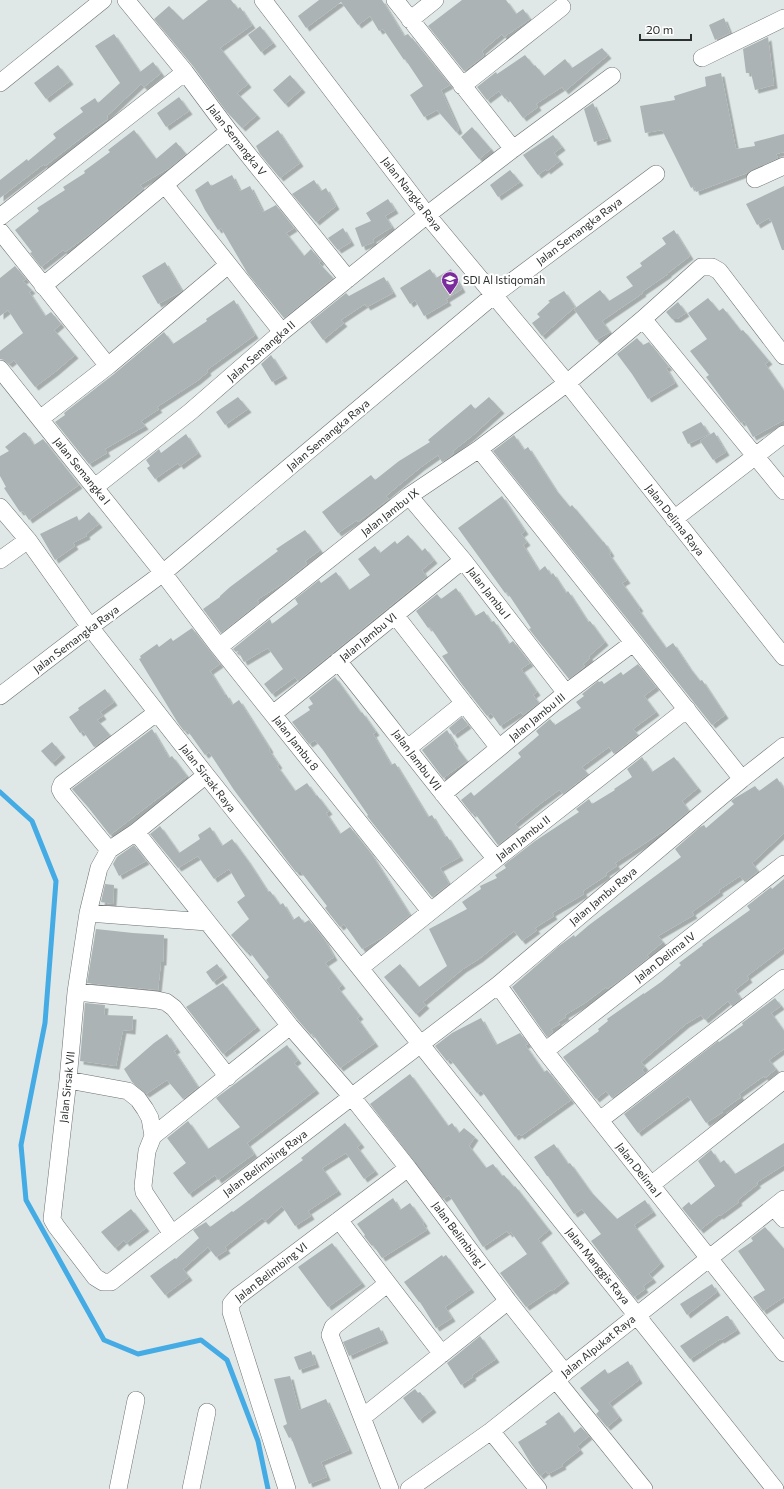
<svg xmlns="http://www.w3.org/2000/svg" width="784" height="1489" viewBox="0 0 784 1489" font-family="Commissioner,sans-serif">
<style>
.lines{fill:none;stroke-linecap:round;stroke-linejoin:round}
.stream{stroke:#45abe4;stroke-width:5}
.building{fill:#abb3b5;filter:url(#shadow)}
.street-casing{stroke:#6a7170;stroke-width:18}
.street{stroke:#fff;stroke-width:17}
.labels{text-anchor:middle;stroke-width:4;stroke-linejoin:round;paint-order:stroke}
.street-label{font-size:11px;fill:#2c302f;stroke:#fff}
.poi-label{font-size:11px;fill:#2c302f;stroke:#fff;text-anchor:start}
</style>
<defs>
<filter id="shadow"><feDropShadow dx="3.5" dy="3.5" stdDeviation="0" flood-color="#0004"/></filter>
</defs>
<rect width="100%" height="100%" fill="#e0e8e7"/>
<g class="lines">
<path class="stream" d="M0,792L32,821L56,881L45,1023L21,1145L26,1200L104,1340L138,1354L201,1340L227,1360L258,1441L268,1489"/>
</g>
<path class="building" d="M208,0H231L238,9L240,7L252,25L220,48L248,84L237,93L257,115L242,128L226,111L193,66L154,19L169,6L183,20Z
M319,0H382L404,36L408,34L412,39V38L450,85L441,90L459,130L456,132L437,110L424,117L410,95L423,86L405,59L404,60L383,29L379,31L370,16L358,25L341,2L306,28L298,16Z
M462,0H506L516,14L523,9L530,19L504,37L502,34L482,51L484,56L464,71L428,26Z
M724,18L730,33L715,40L709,25Z
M260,26L273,43L261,52L248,35Z
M114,34L140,72L153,62L161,73L144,87L141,84L107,116L108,119L85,135L45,166L44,164L0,198V180L27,159L28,161L56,138L53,134L83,112L80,108L95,98L98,103L120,83L95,46Z
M768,37L774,85L755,90L751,73H746L743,49Z
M602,48L608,55L565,91L562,87L536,104L538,107L523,118L507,97L505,99L499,91L487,100L477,87L496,72L497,74L525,55L534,66L535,65L544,76L565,59L572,68Z
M58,65L70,81L46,99L34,83Z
M721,73L736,149L755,146L754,142L784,134V152L776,154L778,158L747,173L696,192L694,186L691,188L662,130L645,133L640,106L675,100L674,96L706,86L705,77Z
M290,75L302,89L285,104L273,90Z
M179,97L189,111L166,127L157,113Z
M593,103L608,138L594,142L584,109Z
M472,127L491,149L479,159L461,137Z
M134,130L156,159L176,142L186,154L171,167L140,185L143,189L90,234L65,252L63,250L41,267L30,253L32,252L15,230L39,211L37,208L65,190L63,187L85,173L84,171L110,152L108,150Z
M278,130L300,163L280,178L260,154L256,146Z
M553,135L562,147L554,153L560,161L547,171L546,169L538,175L523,155Z
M510,170L520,182L498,197L490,185Z
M232,175L240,191L250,186L263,212L276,205L294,228L286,233L304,256L311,249L321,261L319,263L333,278L284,318L248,274L221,228L218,230L205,210L195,190L208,181L211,186Z
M314,180L321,191L326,188L336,206L316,222L292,194Z
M784,186V250H782L771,220L770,221L769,218L757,225L746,204Z
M388,199L395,210L385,216L392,227L373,239L374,242L362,247L355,228L371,221L366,213Z
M343,228L351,242L338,250L328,238Z
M674,230L690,256L668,273V274L642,292L643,293L602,321L610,332L596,340L574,309L600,290L609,301L633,286L626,277L642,266L640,263L666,244L662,238Z
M165,262L182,291L158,304L142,276Z
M15,266L26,279L23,281L32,290L29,292L45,316L51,312L61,324L54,330L75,355L55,372L35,387L14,360L9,364L4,360L0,359V351L23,333L8,310L0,316V278Z
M430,269L436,278L451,269L462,289L446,299L448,302L424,316L415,300L410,304L400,288Z
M384,277L393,293L367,307L365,304L341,320L344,323L323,340L310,322L346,293L349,296Z
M564,291L575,307L542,336L532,323L540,317L537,314L550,302L548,301Z
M708,298L719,311L723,308L741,331L743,330L769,361L765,364L784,391V420L753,437L744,421L741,423L726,404L706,377L709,375L690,351L707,339L688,313Z
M234,300L255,335L207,370L208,372L197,381L157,407L159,409L141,421L145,426L105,449L107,453L89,464L55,422L65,415L64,413L114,374L164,332L173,344L207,321L206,319Z
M678,302L686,313L677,319H672L666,312Z
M637,338L643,345L649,342L669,367L666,368L675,383L648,399L632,374L617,354Z
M271,355L284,375L272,382L261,364Z
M238,397L248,409L225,425L216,412Z
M489,397L501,410L472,436L453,451L454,453L450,457L442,462L438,455L421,467L386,496L389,499L358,522L357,520L338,533L322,512L371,475L375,480L399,461L430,442L428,440L471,404L475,409Z
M701,422L709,434L688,444L682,432Z
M24,432L25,433H26L34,445L43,439L79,485L29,520L23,511L20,512L4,488L6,487L0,476V456L9,451L5,447Z
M714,432L726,452L713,460L700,441Z
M186,434L198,453L180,466L178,463L155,479L147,468L150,466L146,460L159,449L161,453Z
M514,435L524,450L528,447L555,489L570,507L572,505L603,542H604L611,553L609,554L627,580L622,583L640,608L638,609L650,626L666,648L673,643L689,667L700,681L702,680L725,715L712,725L493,451Z
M502,496L525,531L521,534L527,542L523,545L539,571L545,566L551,575L553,573L566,593L568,591L588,622L590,621L605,642L589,656L590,658L583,664L585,666L569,679L529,629L531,628L507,592L505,593L458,528Z
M89,512L99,524L86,534L87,536L73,543L75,546L55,560L40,534L77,516L79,521Z
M305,530L320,550L305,561L307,564L285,582L257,600L259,603L221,633L203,609L220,597V596L230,587L278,551L276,549L288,541Z
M408,535L422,551L425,548L434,560L422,570L426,577L298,681L295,677L272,694L264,684L283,669L268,648L244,662L238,651L236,652L233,649L270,619L272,624L298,604L295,599L319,580L321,583L336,572L349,590L370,575L358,559L375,546L380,553L395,541L397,544Z
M456,588L475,616L484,611L491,622L494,621L509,644L513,641L530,663L521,669L537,692L533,695L539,703L523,715L521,712L500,726L491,713L487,716L461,683L442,656L448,653L430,627L428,628L416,611L437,594L441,599Z
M192,628L220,664L210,671L225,695L226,694L232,705L239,700L270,749L269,750L279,765L277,766L295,791L307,783L316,796L317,795L329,811L326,813L340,834L350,827L370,852L410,915L383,937L362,949L344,924L340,927L325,908L327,906L301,872H296L289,863L234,790L209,752L205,755L187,730L184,731L178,723L139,659L141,658L140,656L157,644L159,647L171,638L173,641Z
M638,664L656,687L644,696L656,712L633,729L638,735L616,752L614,754L609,747L582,767L588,774L563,794L559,790L540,804L515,824L519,828L498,845L474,812L472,814L461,800L471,792L474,796L521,757L518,753L539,735L536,731L550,719L555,725L581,708L576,702L584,696L582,694L598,681L599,682L602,681L604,684L621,672L623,675Z
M335,677L361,713L362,712L376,732L373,734L391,765L395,763L428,817L432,815L445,837L447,836L460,857L440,868L449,884L432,897L367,816L368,815L323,750L315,740L309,744L292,722L310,710L308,707L313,704L309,698Z
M105,689L114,702L100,712L103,716L97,720L110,735L94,747L83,731L80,733L69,717L79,710L78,708Z
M462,717L468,725L454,735L449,728Z
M152,729L169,758L172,756L187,776L110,835L88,807L72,789Z
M447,730L455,743L454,744L467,761L443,778L422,750Z
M52,742L62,754L52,763L41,751Z
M642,757L652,772L674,757L698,788L682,801L689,811L662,833V832L615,863L617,866L606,873L607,875L583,891L584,894L552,913L554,916L535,928L537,930L522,941L514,931L479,959L463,969L423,1002L426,1005L416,1014L384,977L400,964L419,987L447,966L429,929L467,909L462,902L481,889L480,886L497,878L495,875L506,868L504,865L535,841L579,812L576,809L589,799L592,804L615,790L614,789L632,777L627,769Z
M777,778L784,789V833L752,863L758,871L745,882L740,876L719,890L720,892L692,912L694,915L658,936L663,942L647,955L649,957L619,981L607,989L606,987L585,1003L565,1015L566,1017L558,1022L560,1024L551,1029L553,1032L547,1037L512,987L559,946L574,935L575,937L589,925L681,857L675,849L700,827L704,825L706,828L734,804L731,801L735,798L755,786L759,791Z
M160,826L179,853L200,839L198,835L210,827L222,846L232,839L248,861L268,892L270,891L280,905L283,903L293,920L299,916L304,923L309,920L324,939L334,957L325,963L342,985L338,988L360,1016L357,1018L375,1043L340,1068L321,1046L312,1033L311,1035L298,1020L266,980L269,977L249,951L247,953L231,935L249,919L237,902L245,896L229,869L214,879L198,856L178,868L150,834Z
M134,845L146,861L119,876L113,864L117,857Z
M784,879V948L747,976L749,979L735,990L741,999L732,1006L728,1001L705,1020L701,1015L686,1024L641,1062L645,1067L642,1070L645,1073L612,1098L606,1091L596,1099L563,1057L599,1031L598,1029L608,1021L607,1019L644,993V994L661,982L681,965L679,963L703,945L702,944L750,910L747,906L771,887L772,889Z
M105,884L114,885L113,904L101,902Z
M96,929L133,933L164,935L163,962H161L158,990L87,983Z
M217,964L224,974L213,982L206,972Z
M223,983L257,1027L223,1054L186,1007Z
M775,998L781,1006L771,1013L784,1031V1049L769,1060L776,1069L765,1078L764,1076L739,1094L741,1097L723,1110V1112L706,1123L688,1096L638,1133L624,1114L718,1041L719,1042L743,1025L742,1023Z
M85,1003L105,1005L104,1015L133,1016L132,1031L123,1030L116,1066L80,1061Z
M481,1018L496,1045L520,1033L528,1044L525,1045L544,1072L547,1070L571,1100L521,1136L519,1134L515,1137L481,1090L477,1093L450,1059L447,1061L435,1046L452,1033Z
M167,1034L177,1049L174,1051L198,1087L183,1099L167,1080L146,1094L132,1082L124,1069L154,1043Z
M287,1045L298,1060L294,1063L316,1090L247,1143L254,1154L218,1180L215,1175L189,1194L173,1173L186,1163L167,1138L188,1121L208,1149L240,1127L216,1098Z
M410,1074L448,1126L452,1123L459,1133L464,1128L475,1137L469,1146L486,1168L493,1164L502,1176L504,1175L514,1187L515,1186L549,1230L538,1239L566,1280L552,1291L551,1290L526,1307L500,1273L527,1254L511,1232L509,1234L507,1231L483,1247L449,1195L443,1199L370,1104Z
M345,1123L361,1144L357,1147L375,1171L364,1179L346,1153L322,1168L338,1191L308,1211L311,1216L295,1226L282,1206L265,1221L262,1218L225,1247L227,1250L216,1257L208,1247L183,1269L189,1277L165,1295L150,1276L175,1258L176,1259L199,1238L193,1230L206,1222L210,1227L232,1211L233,1212L303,1160L301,1158Z
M784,1143V1165L756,1183L758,1184L738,1200L739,1202L720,1216L719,1215L700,1230L682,1208L689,1202L691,1205L715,1186L698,1161L711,1150L720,1163L724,1160L735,1174Z
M554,1144L568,1164L570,1163L590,1191L617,1219L645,1200L653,1212L634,1225L661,1263L649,1274L653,1279L643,1286L645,1289L634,1297L591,1241L601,1234L582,1209L574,1214L548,1176H547L534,1157Z
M393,1198L400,1210L410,1203L424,1223L423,1224L427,1230L382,1258L373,1245L372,1246L364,1236L365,1235L357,1224Z
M131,1209L146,1228L126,1243L124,1240L115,1248L101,1232Z
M765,1227L784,1249V1297L763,1311L753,1297L765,1290L738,1251L753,1241L751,1238Z
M332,1243L362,1283L328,1307L298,1267Z
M442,1255L443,1257L446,1255L471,1289L445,1307L452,1318L436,1328L420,1302H419L404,1282Z
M712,1284L717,1292L687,1315L680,1304Z
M726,1316H728L737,1330L721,1340L720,1339L690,1359L680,1346Z
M379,1327L385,1340L349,1356L343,1342Z
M480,1336L496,1359L472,1375L473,1377L461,1385L447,1363Z
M311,1351L316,1364L299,1370L294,1357Z
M628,1361L639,1380L609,1403L619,1417L607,1427L596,1414L599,1411L580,1388L605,1369L608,1374Z
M290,1376L299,1410L326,1399L349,1450L321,1462L327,1477L309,1484L291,1437L289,1438L283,1426L287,1424L274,1379Z
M415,1389L418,1393L420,1392L433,1409L419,1420L403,1398Z
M559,1412L574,1433L581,1427L589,1436L577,1446L580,1450L562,1464L563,1466L548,1474L546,1471L540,1476L531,1464L518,1442L547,1424L545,1422Z"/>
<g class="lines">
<g class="street-casing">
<path id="street" d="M126,0L185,72L229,131L348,279
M263,0L427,215L567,383L784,657
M395,0L513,149
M410,20L435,0
M702,58L784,18
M0,83L103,0
M462,86L562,7
M755,179L784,166
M165,185L282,332
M0,217L185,72
M0,231L108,366
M43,286L229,131
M643,319L784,491
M0,369L163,573L219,647L430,911
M40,419L108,366L228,265
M479,449L742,779
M95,487L190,412L282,332L427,215L513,149L612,76
M409,496L463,560L566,693
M0,507L28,540L90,627L206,775L775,1489
M674,519L784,434
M0,560L28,540
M395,615L499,748
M219,647L409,496L479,449L567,383L643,319L701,267H712L719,271L784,356
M338,661C391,727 442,794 496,859
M0,696L90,627L163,573L494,295L656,174
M273,714L463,560
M408,748L464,703
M206,775L136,832L109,850L99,868L88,913L76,992L68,1080L52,1219L56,1226L95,1277L103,1282H111L172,1234L498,985L742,779L784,746
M443,794L566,693L633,643
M136,832L290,1026L352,1097L408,1168L508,1301L565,1373
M109,850L62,793L60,789L62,784L156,713
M88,913L207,922
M360,968L496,859L687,709
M498,985L545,1051L784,1353
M76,992L157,1000L166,1002L174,1008L228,1077
M545,1051L784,864
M68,1080L128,1091L138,1099L145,1109L150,1118L153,1136L147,1151L143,1186L144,1192L172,1234
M600,1120L784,978
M153,1136L290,1026
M651,1185L784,1080
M774,1207L784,1219
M339,1220L442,1354
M387,1284L333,1327L330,1335L390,1489
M556,1380L644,1489
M363,1417L508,1301
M491,1431L538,1489
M118,1489L136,1400
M191,1489L207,1412
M287,1489L231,1312V1304L237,1297L408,1168
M409,1489L491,1431L784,1199"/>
</g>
<use href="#street" class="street"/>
</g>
<defs>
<g id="school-pin" transform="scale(0.9)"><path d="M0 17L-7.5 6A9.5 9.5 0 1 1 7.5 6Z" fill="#7a2b9c" stroke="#fff"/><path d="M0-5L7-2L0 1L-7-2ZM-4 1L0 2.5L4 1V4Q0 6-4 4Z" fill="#fff"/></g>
</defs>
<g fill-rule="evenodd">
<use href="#school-pin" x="450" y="280"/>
</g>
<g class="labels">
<g class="street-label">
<text transform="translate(237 140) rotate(52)" y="4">Jalan Semangka V</text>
<text transform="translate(412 194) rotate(52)" y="4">Jalan Nangka Raya</text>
<text transform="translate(579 231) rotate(-37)" y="4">Jalan Semangka Raya</text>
<text transform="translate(261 351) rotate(-41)" y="4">Jalan Semangka II</text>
<text transform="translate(328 435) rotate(-40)" y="4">Jalan Semangka Raya</text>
<text transform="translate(82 471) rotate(51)" y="4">Jalan Semangka I</text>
<text transform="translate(390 512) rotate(-38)" y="4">Jalan Jambu IX</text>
<text transform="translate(675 520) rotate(52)" y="4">Jalan Delima Raya</text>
<text transform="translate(489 593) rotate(52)" y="4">Jalan Jambu I</text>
<text transform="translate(368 637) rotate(-39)" y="4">Jalan Jambu VI</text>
<text transform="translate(76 639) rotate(-37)" y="4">Jalan Semangka Raya</text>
<text transform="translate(537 717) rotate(-39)" y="4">Jalan Jambu III</text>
<text transform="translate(296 743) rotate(52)" y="4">Jalan Jambu 8</text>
<text transform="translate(417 760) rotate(53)" y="4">Jalan Jambu VII</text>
<text transform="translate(208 778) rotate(52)" y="4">Jalan Sirsak Raya</text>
<text transform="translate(523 838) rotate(-38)" y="4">Jalan Jambu II</text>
<text transform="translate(603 896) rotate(-40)" y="4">Jalan Jambu Raya</text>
<text transform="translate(665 957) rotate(-38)" y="4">Jalan Delima IV</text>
<text transform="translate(67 1087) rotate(-84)" y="4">Jalan Sirsak VII</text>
<text transform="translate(265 1163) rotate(-37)" y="4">Jalan Belimbing Raya</text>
<text transform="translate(639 1170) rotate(52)" y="4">Jalan Delima I</text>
<text transform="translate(459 1235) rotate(53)" y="4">Jalan Belimbing I</text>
<text transform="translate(598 1266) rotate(51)" y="4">Jalan Manggis Raya</text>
<text transform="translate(271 1272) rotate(-38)" y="4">Jalan Belimbing VI</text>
<text transform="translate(598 1346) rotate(-39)" y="4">Jalan Alpukat Raya</text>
</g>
<g class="poi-label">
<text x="463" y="284">SDI Al Istiqomah</text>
</g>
</g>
<path d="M640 34v6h51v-6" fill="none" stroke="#2c302f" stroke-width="2"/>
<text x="646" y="34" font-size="12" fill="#2c302f" stroke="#ffffff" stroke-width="3" paint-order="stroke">20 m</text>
</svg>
